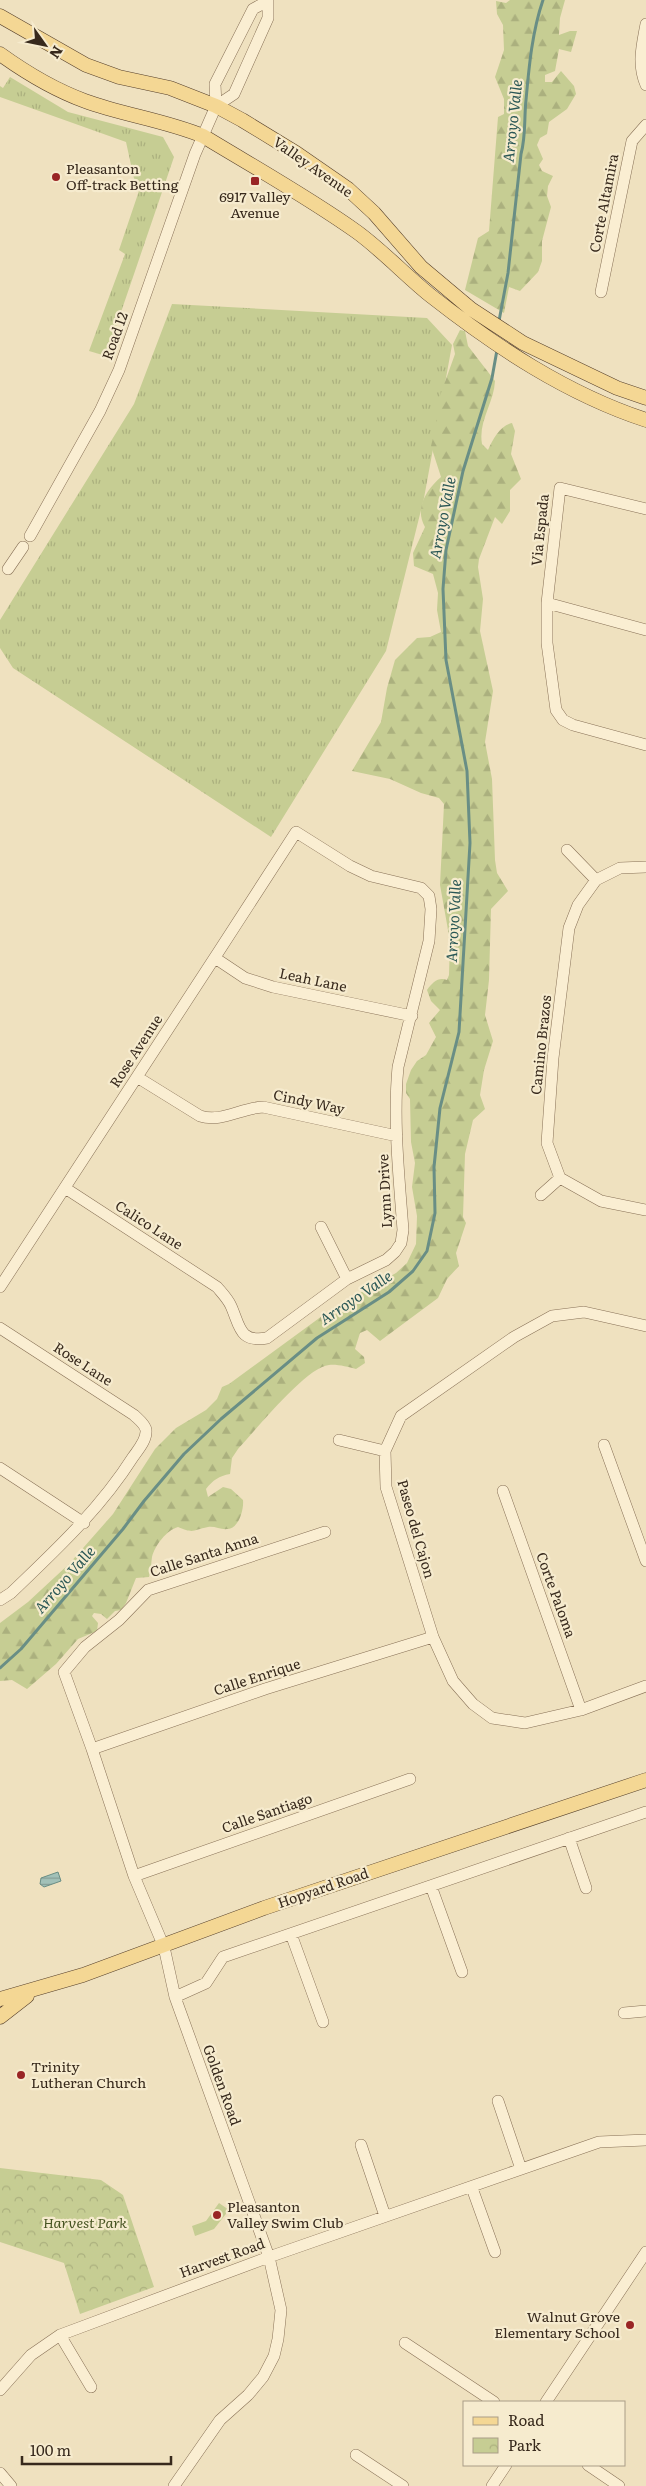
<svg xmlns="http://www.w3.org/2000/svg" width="646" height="2486" viewBox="0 0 646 2486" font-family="Literata,serif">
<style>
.grass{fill:url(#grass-tufts)}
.forest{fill:url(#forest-firs)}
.park{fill:url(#park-crowns)}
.pitch{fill:#c6cd93}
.water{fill:url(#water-rules);stroke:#698e85}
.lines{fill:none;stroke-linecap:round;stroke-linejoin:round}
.stream{stroke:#698e85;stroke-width:3}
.minor-casing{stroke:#887157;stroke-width:12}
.major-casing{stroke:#553f2b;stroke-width:15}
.minor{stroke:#faeed2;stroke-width:11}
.major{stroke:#f4d794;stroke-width:14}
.poi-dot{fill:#992525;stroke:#f6ebce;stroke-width:2}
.labels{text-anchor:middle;stroke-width:4.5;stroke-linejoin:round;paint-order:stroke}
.street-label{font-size:14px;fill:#37291c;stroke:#f6ebce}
.poi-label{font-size:14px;fill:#37291c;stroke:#f6ebce;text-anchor:start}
.park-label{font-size:14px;font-style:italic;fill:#475422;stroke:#f6ebce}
.water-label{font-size:15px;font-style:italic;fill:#2a5755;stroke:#f6ebce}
</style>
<defs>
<pattern id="grass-tufts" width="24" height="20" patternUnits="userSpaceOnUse" patternTransform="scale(1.25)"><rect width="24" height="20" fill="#c6cd93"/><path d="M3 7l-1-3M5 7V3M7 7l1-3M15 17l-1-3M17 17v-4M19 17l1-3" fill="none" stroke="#abb07e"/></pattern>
<pattern id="forest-firs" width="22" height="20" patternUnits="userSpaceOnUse" patternTransform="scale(1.25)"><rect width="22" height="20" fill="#c6cd93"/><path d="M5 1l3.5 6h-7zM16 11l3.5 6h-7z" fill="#abb07e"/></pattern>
<pattern id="park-crowns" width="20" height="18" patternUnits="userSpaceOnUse" patternTransform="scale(1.25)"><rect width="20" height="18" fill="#c6cd93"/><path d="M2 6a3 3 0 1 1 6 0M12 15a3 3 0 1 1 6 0" fill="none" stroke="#abb07e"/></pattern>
<pattern id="water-rules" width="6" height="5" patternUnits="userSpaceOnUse" patternTransform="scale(1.25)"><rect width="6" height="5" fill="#a2c1b8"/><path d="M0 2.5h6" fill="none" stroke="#859d95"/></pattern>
</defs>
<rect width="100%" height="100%" fill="#efe1bf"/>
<path class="grass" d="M10,77L68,112L163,137L174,157L106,356L89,351L125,254L119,250L141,185L135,183L126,142L0,97V86L3,88Z
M172,304L427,318L452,345L424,498L386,651L271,837L13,668L0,648V620L134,404Z"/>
<path class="forest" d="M510,0H565L560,18L559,35L570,31H577L571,52L559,49L555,71L545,75V82H552L561,71L574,86L576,94L567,109L549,122L547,134L540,138L537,145L543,159L539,165L542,171L553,176L548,186L547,196L551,207L542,241V261L538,272L520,291L509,287L504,313L465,290L478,238L489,231L498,117L504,114V99L495,77L504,50L503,25L497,14L496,1L506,3Z
M460,330L465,331L468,346L495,381C494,403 478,421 482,444L488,450C493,439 500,426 512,423L515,431L511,454L521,479L510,490V511L502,524L495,517L479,559L478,567L483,599L480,631L493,691L485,742L492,779L495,860L497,873L508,891L491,909L489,980L485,1015L493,1041L484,1070L480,1095L485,1109L473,1120L465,1154L463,1217L466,1223L456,1253L459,1266L447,1279L438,1298L380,1341L367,1330L360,1333L355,1349L364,1357L365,1363L356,1369C348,1367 337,1364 329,1365C306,1367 256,1430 238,1449L232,1458L230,1474C219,1476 213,1480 206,1489L208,1497L223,1487L231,1489L243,1500C244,1509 239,1528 228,1529C221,1530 215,1526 208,1527C193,1530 194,1534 178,1527C167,1530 155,1545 152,1557C151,1564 151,1570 149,1577L136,1578L126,1603L121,1610L115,1611L107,1619L101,1614L94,1613L92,1616L98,1623L97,1631L78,1639L56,1664L27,1689L12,1680L0,1681V1623L28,1602L69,1564L113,1514L155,1449L176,1428L206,1410L217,1399L222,1387L229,1384L333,1308L396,1273L407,1263L416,1244L417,1216L412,1187L415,1163L411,1142L410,1099L406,1093V1084L411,1070L417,1061L426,1055L436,1037L429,1023L440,1010L431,1001L427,990C433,982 438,977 447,980L449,975L450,941L440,885L444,804L439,798L421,793L390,779L352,771L381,722L387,688L395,660L417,638L430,637L441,632L437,610L438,593L433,574L414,566L413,553L425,527C414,508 427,489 441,477L431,446L436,426V407L455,354L453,344Z"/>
<path class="park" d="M0,2168L101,2180L123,2195L154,2287L80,2314L64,2263L0,2242Z"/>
<path class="pitch" d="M219,2203L229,2210L214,2229L195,2236L192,2226L206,2221Z"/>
<path class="water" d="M58,1872L61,1881L44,1887L40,1884L41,1878Z"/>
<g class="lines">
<path class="stream" d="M499,321L508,273L521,154C526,136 524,118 526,100C529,67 532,32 543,0
M0,1668L21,1649L123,1529L144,1501L184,1454L221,1419L317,1338L389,1292L413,1271L427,1251L435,1213L434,1167L440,1108L459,1032L470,843L467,771L446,660L443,589L446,550L463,471L492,378L497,350"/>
<g class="minor-casing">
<path id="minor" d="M646,24C642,46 637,64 646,85
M216,106L234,94L268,18V0
M601,292L632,141L646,125
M646,509L560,488L547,603V643L556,710L563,720L573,725L646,745
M30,536L100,411L119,370L195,154L216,106L215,84L253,9L268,1
M8,569L23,547
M547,603L646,630
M567,850L596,880
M646,867L620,868L596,880L578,905L569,928L553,1058L547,1143L560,1178L601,1201L646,1210
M215,958L245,978L273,987L412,1016
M137,1077L200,1116C221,1123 241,1108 263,1107L397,1136
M541,1195L560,1178
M321,1227L347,1279
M0,1287C99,1135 198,984 296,832L350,866L371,876L421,888L429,896L431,909L429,941L398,1067C393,1121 399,1176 403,1230L401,1243L395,1252L386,1260L347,1279L267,1338C239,1343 240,1326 231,1306C228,1299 222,1293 217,1287L65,1188
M646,1326L584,1312L552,1316L514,1337L401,1416L385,1451L386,1487L433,1637L453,1681L473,1704L492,1718L525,1723L581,1710L646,1686
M0,1328L134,1415C138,1419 145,1424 146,1430C147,1440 138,1450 133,1457C100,1509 56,1550 11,1593L0,1600
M339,1440L385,1451
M604,1445L646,1561
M0,1468L84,1523
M503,1491L581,1710
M92,1749L265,1689L433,1637
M569,1838L586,1888
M134,1876L410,1779
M431,1886L462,1972
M291,1934L323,2022
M175,1997L206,1983L223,1957L646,1812
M624,2013L646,2011
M498,2101L521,2169
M361,2145L385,2216
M472,2188L495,2252
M60,2335L91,2387
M405,2343L494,2402
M0,2390L31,2355L60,2335L269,2257L599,2142L646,2140
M546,2402L646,2252
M356,2455L403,2486
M588,2465L619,2486
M0,2473L11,2486
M174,2486L220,2420L248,2395L263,2377L274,2356L278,2339L281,2310L269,2257L175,1997L164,1947L134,1876L92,1749L64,1672L85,1647L119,1620L148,1590L325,1532
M492,2486L506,2465"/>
</g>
<g class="major-casing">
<path id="major" d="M0,16L86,65L119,77L170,88L216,106L242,120L296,153L348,189L374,213L421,267L471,309L523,343L617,388L646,398
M0,54C25,72 55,90 85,101C123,115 164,120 203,136C254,167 308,197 357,232C383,251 406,276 431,296C496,347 567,394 646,420
M0,1999L83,1975L264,1908L646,1780
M0,2017L27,1996"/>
</g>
<use href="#minor" class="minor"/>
<use href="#major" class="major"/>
</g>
<g class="poi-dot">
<circle cx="56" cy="177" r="5"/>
<rect x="250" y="176" width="10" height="10" rx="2.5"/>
<circle cx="21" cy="2075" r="5"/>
<circle cx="217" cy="2215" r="5"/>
<circle cx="630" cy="2325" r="5"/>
</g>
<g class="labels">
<g class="street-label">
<text transform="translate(313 167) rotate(35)" y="5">Valley Avenue</text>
<text transform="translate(604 203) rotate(-79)" y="5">Corte Altamira</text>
<text transform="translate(115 336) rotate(-70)" y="5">Road 12</text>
<text transform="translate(540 530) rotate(-84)" y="5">Via Espada</text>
<text transform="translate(313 980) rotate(12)" y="5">Leah Lane</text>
<text transform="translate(541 1045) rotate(-84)" y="5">Camino Brazos</text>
<text transform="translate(136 1051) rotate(-57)" y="5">Rose Avenue</text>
<text transform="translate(309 1102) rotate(12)" y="5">Cindy Way</text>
<text transform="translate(385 1191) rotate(-93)" y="5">Lynn Drive</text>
<text transform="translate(149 1225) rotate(33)" y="5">Calico Lane</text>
<text transform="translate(83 1364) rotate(33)" y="5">Rose Lane</text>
<text transform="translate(416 1529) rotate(74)" y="5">Paseo del Cajon</text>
<text transform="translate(204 1555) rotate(-18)" y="5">Calle Santa Anna</text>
<text transform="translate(556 1595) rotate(70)" y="5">Corte Paloma</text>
<text transform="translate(257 1677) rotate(-18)" y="5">Calle Enrique</text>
<text transform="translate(267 1813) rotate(-19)" y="5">Calle Santiago</text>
<text transform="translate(323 1888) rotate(-19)" y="5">Hopyard Road</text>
<text transform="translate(222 2085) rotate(70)" y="5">Golden Road</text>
<text transform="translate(222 2258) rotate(-20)" y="5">Harvest Road</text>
</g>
<g class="poi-label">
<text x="66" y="174">Pleasanton<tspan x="66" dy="16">Off-track Betting</tspan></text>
<text x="255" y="202" text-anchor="middle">6917 Valley<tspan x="255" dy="16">Avenue</tspan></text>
<text x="31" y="2072">Trinity<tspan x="31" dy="16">Lutheran Church</tspan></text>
<text x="227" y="2212">Pleasanton<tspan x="227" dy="16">Valley Swim Club</tspan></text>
<text x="620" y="2322" text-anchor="end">Walnut Grove<tspan x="620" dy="16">Elementary School</tspan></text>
</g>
<g class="park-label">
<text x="85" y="2228">Harvest Park</text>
</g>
<g class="water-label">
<text transform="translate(513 121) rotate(-84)" y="5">Arroyo Valle</text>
<text transform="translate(443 518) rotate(-79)" y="5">Arroyo Valle</text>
<text transform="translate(454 921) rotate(-87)" y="5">Arroyo Valle</text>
<text transform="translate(356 1298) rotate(-34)" y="5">Arroyo Valle</text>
<text transform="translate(65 1580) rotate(-49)" y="5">Arroyo Valle</text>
</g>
</g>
<rect x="463" y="2401" width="162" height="65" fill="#f6ebce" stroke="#aa9d87"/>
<rect x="473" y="2417" width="25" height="8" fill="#f4d794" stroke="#aa9d87"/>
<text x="508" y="2426" font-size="15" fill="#37291c">Road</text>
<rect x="473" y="2438" width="25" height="15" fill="url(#park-crowns)" stroke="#aa9d87"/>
<text x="508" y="2451" font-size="15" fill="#37291c">Park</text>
<g transform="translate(45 45) rotate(123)" stroke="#f6ebce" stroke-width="4" paint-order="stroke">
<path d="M0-4L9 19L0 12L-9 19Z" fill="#37291c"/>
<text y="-8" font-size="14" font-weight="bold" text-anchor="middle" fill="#37291c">N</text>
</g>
<path d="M22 2456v8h149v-8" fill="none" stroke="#37291c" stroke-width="2.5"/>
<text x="30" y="2456" font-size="15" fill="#37291c" stroke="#f6ebce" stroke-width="4" paint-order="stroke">100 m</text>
</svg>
